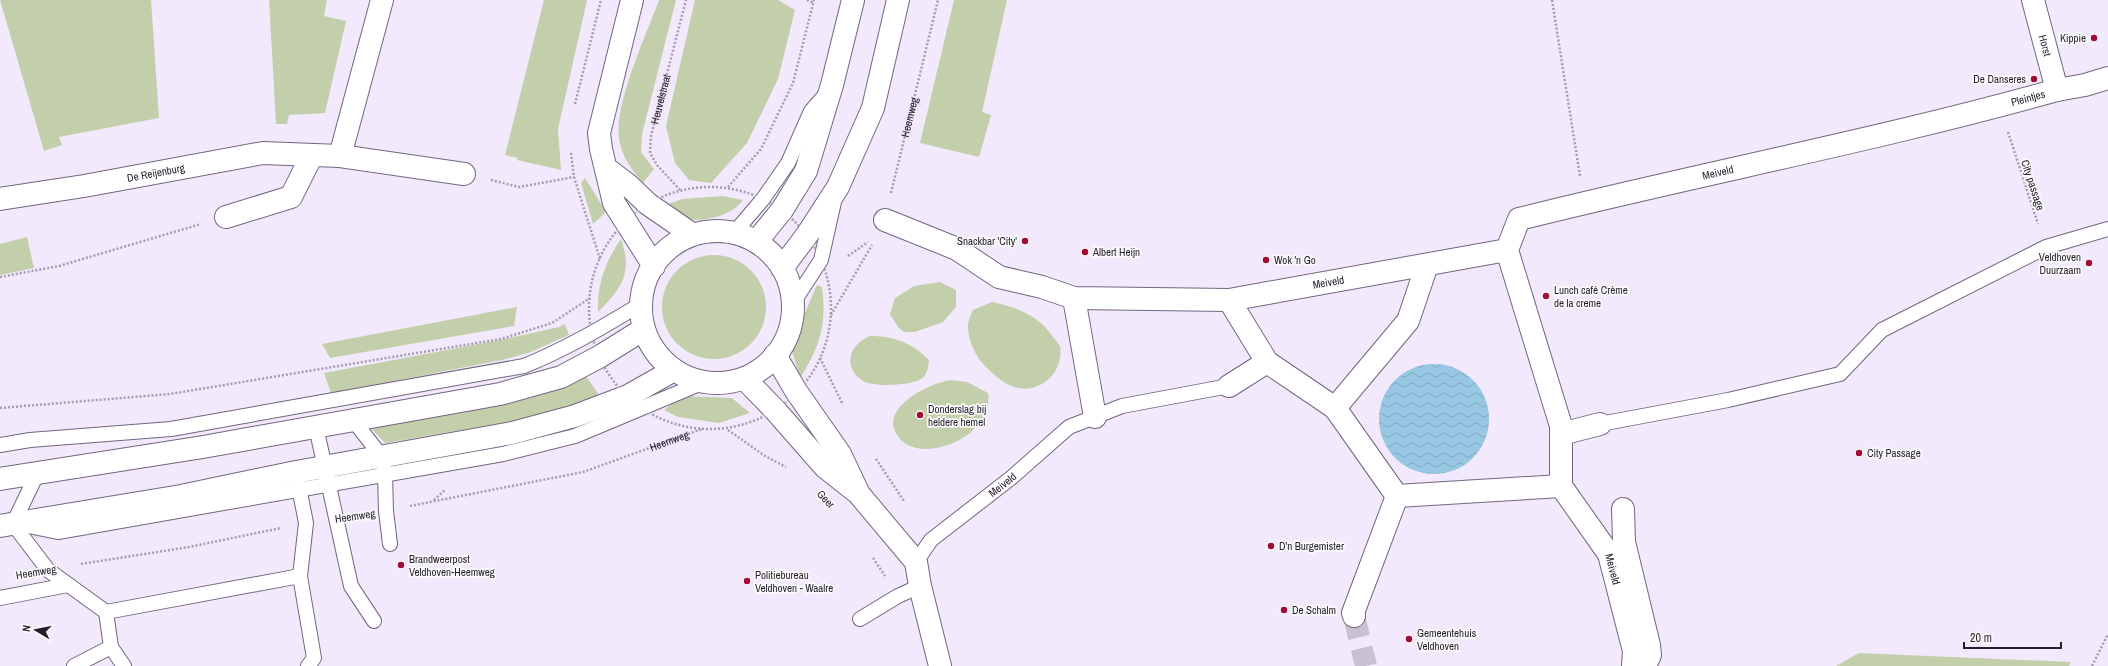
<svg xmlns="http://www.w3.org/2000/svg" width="2108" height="666" viewBox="0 0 2108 666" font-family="'Archivo Narrow',sans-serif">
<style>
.grass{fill:#c3cfaa}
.water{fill:url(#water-waves)}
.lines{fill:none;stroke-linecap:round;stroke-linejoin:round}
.street-tunnel{stroke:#c9c1d2;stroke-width:22;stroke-dasharray:22 11;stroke-linecap:butt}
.lane-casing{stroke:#736580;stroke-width:16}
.street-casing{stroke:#736580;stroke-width:24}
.secondary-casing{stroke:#736580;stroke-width:24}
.path{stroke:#a59dae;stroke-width:2.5;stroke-dasharray:2 2;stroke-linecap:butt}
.lane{stroke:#fff;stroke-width:14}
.street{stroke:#fff;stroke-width:22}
.secondary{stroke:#fff;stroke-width:22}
.poi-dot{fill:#a50935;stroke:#fafafa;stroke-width:1.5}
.labels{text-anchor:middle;stroke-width:3.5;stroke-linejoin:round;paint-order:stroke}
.poi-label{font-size:11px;fill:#251f2b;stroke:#fafafa;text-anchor:start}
.street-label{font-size:11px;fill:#251f2b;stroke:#fafafa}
</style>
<defs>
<pattern id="water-waves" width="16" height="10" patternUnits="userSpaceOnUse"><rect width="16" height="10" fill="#97c7e2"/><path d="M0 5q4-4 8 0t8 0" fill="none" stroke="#82aac2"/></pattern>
</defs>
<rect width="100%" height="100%" fill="#f2e9fc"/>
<path class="grass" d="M151,0L159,118L59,137L62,145L44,151L0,0Z
M269,0H327L324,16L346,21L325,113L289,115L287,124H276Z
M544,0H587L558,129L561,170L517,160L518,158L505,155Z
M659,0H676L642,134L641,152L654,169L643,183C632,170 621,156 619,138C614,104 647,33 659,0Z
M695,0H778L795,10L778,79L747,143L711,183L689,180L675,163L666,126Z
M954,0H1007L982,112L991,115L979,157L920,143Z
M585,178L606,212L593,224L581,183Z
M723,196L743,200C733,214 713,219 696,220C685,220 674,211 666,205L682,199Z
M27,237L34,268L0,275V244Z
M621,239C633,273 622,288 598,312C597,284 605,262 621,239Z
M662 307a52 52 0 1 1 104 0a52 52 0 1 1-104 0Z
M940,282L956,290V307L943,322L915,332H904L898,327L890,314L895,298L914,286Z
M817,285L822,287C827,324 820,347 800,378L792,351L793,341Z
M992,302C1016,307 1039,315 1053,337C1055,340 1059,344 1060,347C1064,373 1039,395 1014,387C1002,383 993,374 985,366C975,356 967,338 968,324C969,319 971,314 973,310Z
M517,307L514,326L330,358L322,344Z
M565,324L569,335L528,353L502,360L331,393L324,373L500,340L559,327Z
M870,336C892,335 913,343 929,360C928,366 928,375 921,379C910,386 874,387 863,381C842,368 849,344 870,336Z
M586,376L599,395L576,406L549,415L385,443L370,427Z
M950,380L967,382L988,393C991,406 982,420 974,429C958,447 910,461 896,433C881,406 931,383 950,380Z
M682,396L732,398L750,413L719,423L678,417L664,410Z
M1859,653L1881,654L2071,662L2069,666H1836Z"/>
<path class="water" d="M1379 419a55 55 0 1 1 110 0a55 55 0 1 1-110 0Z"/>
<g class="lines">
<path class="street-tunnel" d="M1354,616L1366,666"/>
<g class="lane-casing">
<g id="lane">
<path d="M734,233L763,199L788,163L811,111L825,95"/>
<path d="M793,303L821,260L834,202"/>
<path d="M353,420L382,457L385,473L386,511L390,544"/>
<path d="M1600,424L1728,400L1840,374L1882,330L2046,247L2108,229"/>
<path d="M316,427L351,586L374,621"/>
<path d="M0,445L30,440L171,429L524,366C566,349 603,327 641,304"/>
<path d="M37,474L13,524L48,570L106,612L300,576L306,523L298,482"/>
<path d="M28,526L58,532L503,454L575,436L704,382"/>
<path id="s4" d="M916,562L931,540L1011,478L1069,427L1122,406L1229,386"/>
<path d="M300,576L314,658L308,666"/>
<path d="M0,598L68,585"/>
<path d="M860,619L898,596L920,586"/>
<path d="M111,647L124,666"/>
<path d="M74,666L111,647L106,612"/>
</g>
</g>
<g class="street-casing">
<g id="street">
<path id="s5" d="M2033,0L2057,90"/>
<path d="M340,156L464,174"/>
<path id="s6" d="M0,199L84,186L263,153L340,156L382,0"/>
<path d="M226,217L291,197L312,155"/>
<path id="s7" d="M885,220L957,249L999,277L1042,287L1074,298L1229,300L1507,250L1519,219C1698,174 1879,140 2057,90L2085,85L2108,78"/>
<path id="s8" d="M1507,250L1561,426V486L1609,554L1634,651L1633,666"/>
<path d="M1074,298L1095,417"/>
<path d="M1229,300L1267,362L1335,408L1397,496L1561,486"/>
<path d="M775,355L796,391L840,454L857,490"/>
<path d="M745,379L775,410L825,467L858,493L916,562L920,586L940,666"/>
<path d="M1229,386L1267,362"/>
<path d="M1335,408L1408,321L1427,265"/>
<path d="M1561,434L1600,424"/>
<path d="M1623,509L1624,542L1649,645L1650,655L1645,666"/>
<path d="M1354,616L1353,613L1397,496"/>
</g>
</g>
<g class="secondary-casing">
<path id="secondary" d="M632,0L599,133L601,149L614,203L654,266
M607,169L627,184L648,204L693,235
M641 307a76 76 0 1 1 152 0a76 76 0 1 1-152 0Z
M756,242L782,210L806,171L832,85L853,0
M782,268L807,235L838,187L873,108L898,0
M0,479L203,447L500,394L561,377L599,357L644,329
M0,526L181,496L296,472L512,433L575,416L628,396L674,370"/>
</g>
<g class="path">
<path d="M807,0L814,3"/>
<path d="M1552,0L1580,176"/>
<path d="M575,104L601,0"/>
<path d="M2008,132L2038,224"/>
<path d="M571,153L574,177L600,259"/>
<path d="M491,180L519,187L574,177"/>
<path d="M728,187L761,149L793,83L814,0"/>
<circle cx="710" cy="308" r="121"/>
<path id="s1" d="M680,190L657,165L650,153L651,136L686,0"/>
<path id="s2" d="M891,193L938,0"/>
<path d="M848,256L868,242"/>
<path d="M0,277L59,266L201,224"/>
<path d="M831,315L872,245"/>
<path d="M820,358L843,405"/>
<path d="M0,408L170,394L501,339L552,323L590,298"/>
<path d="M728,430L765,456L786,467"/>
<path d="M876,459L904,501"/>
<path d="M434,500L445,490"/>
<path id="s3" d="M410,506L583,472L702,429"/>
<path d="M873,558L885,576"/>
<path d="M81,564L189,547L281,528"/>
<path d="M2092,666L2108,634"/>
</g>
<use href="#lane" class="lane"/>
<use href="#street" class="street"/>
<use href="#secondary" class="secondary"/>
</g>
<g class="poi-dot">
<circle cx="2094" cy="38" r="4"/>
<circle cx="2034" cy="79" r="4"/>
<circle cx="1025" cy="241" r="4"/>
<circle cx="1085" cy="252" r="4"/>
<circle cx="1266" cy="260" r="4"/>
<circle cx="2089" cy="263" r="4"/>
<circle cx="1546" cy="296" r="4"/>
<circle cx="920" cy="415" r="4"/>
<circle cx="1859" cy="453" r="4"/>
<circle cx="1271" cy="546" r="4"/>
<circle cx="401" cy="565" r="4"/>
<circle cx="747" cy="581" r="4"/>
<circle cx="1284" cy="610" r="4"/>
<circle cx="1409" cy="639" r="4"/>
</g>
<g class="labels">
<g class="poi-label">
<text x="2086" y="42" text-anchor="end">Kippie</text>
<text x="2026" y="83" text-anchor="end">De Danseres</text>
<text x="1017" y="245" text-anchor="end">Snackbar 'City'</text>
<text x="1093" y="256">Albert Heijn</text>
<text x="2081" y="261" text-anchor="end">Veldhoven<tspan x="2081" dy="13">Duurzaam</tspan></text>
<text x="1274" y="264">Wok 'n Go</text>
<text x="1554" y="294">Lunch café Crème<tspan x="1554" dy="13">de la creme</tspan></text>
<text x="928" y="413">Donderslag bij<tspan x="928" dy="13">heldere hemel</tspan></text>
<text x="1867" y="457">City Passage</text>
<text x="1279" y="550">D'n Burgemister</text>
<text x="409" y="563">Brandweerpost<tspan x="409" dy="13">Veldhoven-Heemweg</tspan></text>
<text x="755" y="579">Politiebureau<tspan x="755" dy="13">Veldhoven - Waalre</tspan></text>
<text x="1292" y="614">De Schalm</text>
<text x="1417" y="637">Gemeentehuis<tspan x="1417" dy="13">Veldhoven</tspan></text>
</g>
<g class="street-label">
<text dy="4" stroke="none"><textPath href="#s5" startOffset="47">Horst</textPath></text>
<text dy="4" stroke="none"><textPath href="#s7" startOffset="1200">Pleintjes</textPath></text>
<text dy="4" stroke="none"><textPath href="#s1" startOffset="103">Heuvelstraat</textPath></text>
<text dy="4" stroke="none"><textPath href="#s2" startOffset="78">Heemweg</textPath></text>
<text dy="4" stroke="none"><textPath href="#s7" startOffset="881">Meiveld</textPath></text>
<text dy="4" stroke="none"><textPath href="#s6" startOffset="158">De Reijenburg</textPath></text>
<text transform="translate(2033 185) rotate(72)" y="4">City passage</text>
<text dy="4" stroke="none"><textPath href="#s7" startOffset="462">Meiveld</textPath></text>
<text dy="4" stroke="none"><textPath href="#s3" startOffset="268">Heemweg</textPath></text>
<text dy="4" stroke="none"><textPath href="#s4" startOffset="117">Meiveld</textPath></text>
<text transform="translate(826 499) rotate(47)" y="4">Geer</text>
<text transform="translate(355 516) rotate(-8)" y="4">Heemweg</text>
<text dy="4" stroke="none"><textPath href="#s8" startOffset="343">Meiveld</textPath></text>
<text transform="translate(36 572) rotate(-9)" y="4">Heemweg</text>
</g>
</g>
<g transform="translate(36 630) rotate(280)" stroke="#fafafa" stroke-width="3" paint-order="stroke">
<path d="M0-3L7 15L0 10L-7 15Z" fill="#251f2b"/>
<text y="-6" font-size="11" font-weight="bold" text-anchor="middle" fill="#251f2b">N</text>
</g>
<path d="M1964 642v6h97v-6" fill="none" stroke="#251f2b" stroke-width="2"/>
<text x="1970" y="642" font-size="12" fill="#251f2b" stroke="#fafafa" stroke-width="3" paint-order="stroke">20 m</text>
</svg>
